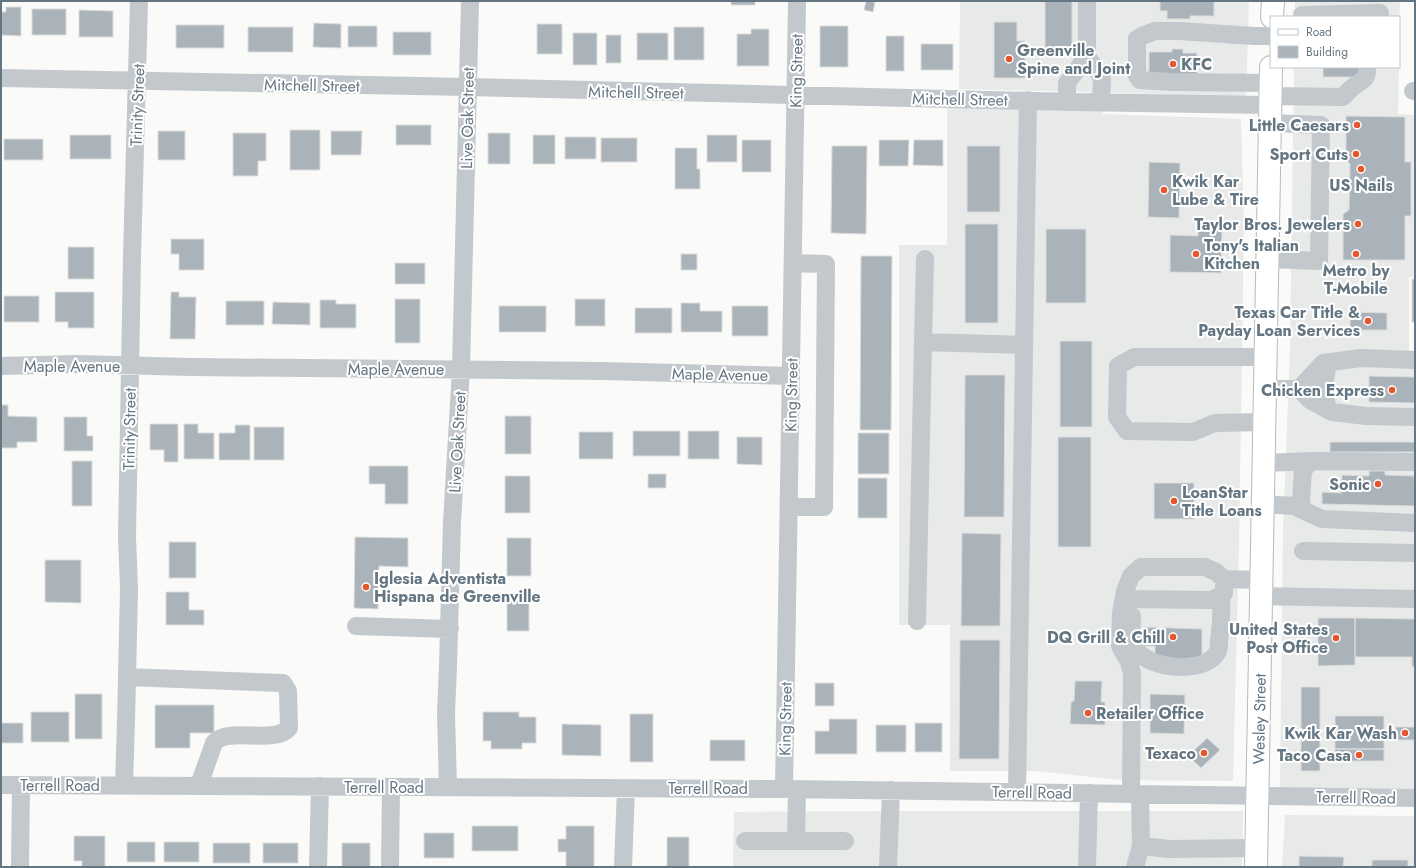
<svg xmlns="http://www.w3.org/2000/svg" width="1416" height="868" viewBox="0 0 1416 868" font-family="Jost,sans-serif">
<style>
.built{fill:#e8e9e9}
.building{fill:#aab3b9;stroke:#dcdcda}
.lines{fill:none;stroke-linecap:round;stroke-linejoin:round}
.major-casing{stroke:#b5babe;stroke-width:24}
.minor{stroke:#c3c8cc;stroke-width:18}
.major{stroke:#fff;stroke-width:22}
.poi-dot{fill:#e4572e;stroke:#fff;stroke-width:1.5}
.labels{text-anchor:middle;stroke-width:4;stroke-linejoin:round;paint-order:stroke}
.poi-label{font-size:16px;font-weight:bold;fill:#657683;stroke:#fff;text-anchor:end}
.street-label{font-size:16px;fill:#657683;stroke:#fff}
</style>
<rect width="100%" height="100%" fill="#fafaf8"/>
<path class="built" d="M960,1H1249L1246,98L1129,93L959,89Z
M1295,1H1400L1399,40V17H1295Z
M1294,67H1399L1398,114L1415,115V277H1409V352H1415V789L1280,788L1283,529L1290,349Z
M947,105H1102L1103,114L1241,119L1244,224L1239,545L1233,781L1119,780L1037,771H950V625H899V245H947Z
M882,811H1243L1242,867H733L734,812Z
M1285,815L1415,816V867H1282Z"/>
<path class="building" d="M731,1H755V5H731Z
M866,1L875,2L873,12L864,10Z
M1045,1H1072V53H1045Z
M1160,1H1214V16H1190V19H1167V11H1160Z
M1336,1H1377V2Z
M6,7H21V36L1,35V12H6Z
M32,9H66V35H32Z
M79,10L113,11V37H79Z
M994,22H1017V41H1025V78H994Z
M314,23L341,24V48L313,47Z
M537,24H562V54H537Z
M176,25H224V48H176Z
M348,26H377V47H348Z
M820,26H848V67H820Z
M248,27H293V52H248Z
M674,27H704V60H674Z
M751,29H769V66H737V34H751Z
M393,32H431V55H393Z
M573,33H597V65H573Z
M637,33H668V60H637Z
M606,35H621V63H606Z
M886,36H904V71H886Z
M921,44H953V70H921Z
M1172,49H1183V53H1197V75H1149V52H1172Z
M1323,67H1361V77H1323Z
M1346,116L1405,117V162H1411V216H1405V260H1343V214L1349,210L1350,164L1346,160Z
M396,125H431V145H396Z
M290,130H320V170H290Z
M158,131H185V160H158Z
M331,131H362L361,155H331Z
M233,133H266V161H258V176H233Z
M488,133H510V164H488Z
M70,135H111V159H70Z
M533,135H555V164H533Z
M707,135H737V162H707Z
M565,137H596V159H565Z
M601,138H637V162H601Z
M4,139H43V160H4Z
M742,140H771V172H742Z
M879,140H909L908,166H879Z
M914,140H943V166L913,165Z
M832,146H867L866,234L831,233Z
M967,146H1000V212H967Z
M675,148H697V169H700V189H675Z
M1149,162L1180,163L1179,218L1148,217Z
M965,224H998V323H965Z
M1046,229H1086V303H1046Z
M1198,229H1222L1221,273L1170,272V235L1198,236Z
M171,239H204V270H179V254H171Z
M68,247H94V279H68Z
M681,254H697V270H681Z
M861,256H892L891,430H860Z
M395,263H425V284H395Z
M1412,279H1415V322H1412Z
M55,292H94V328H68V322H55Z
M171,292H179V297H196L195,339H170Z
M4,296H39V322H4Z
M395,299H420V343H395Z
M575,299H605V326H575Z
M320,300H336V304H356V328H320Z
M226,301H264V325H226Z
M273,302L310,303V325L272,324Z
M681,303H700V311H722V332H681Z
M499,306H546V332H499Z
M732,306H768V336H732Z
M635,308H672V333H635Z
M1350,312L1387,313V330H1350Z
M1060,341H1092V427H1060Z
M965,375H1005L1004,517H964Z
M1369,376L1415,377V403L1369,402Z
M1,405H8V416L37,417V442H17V448H1Z
M505,416H531V454H505Z
M64,417H87V436H93V451H64Z
M150,424H178V462H164V450H150Z
M184,424H198V433H214V459H184Z
M235,425H250V460H219V433H235Z
M254,427H284V460H254Z
M633,431H680V456H633Z
M688,431H719V459H688Z
M579,432H613V459H579Z
M858,433H889V474H858Z
M737,437H762V465L737,464Z
M1058,437H1091V547H1058Z
M1330,442H1415V452H1330Z
M72,461H92V506H72Z
M369,466H408V504H385V484H369Z
M1369,471H1385V475L1414,476L1415,506L1322,504V492L1341,493L1342,475L1369,476Z
M648,474H666V488H648Z
M505,476H530V513H505Z
M858,478H887V518H858Z
M1154,483H1194V519H1154Z
M962,533L1001,534L1000,626H961Z
M355,537L408,538V567L379,566L378,609L354,608Z
M507,538H531V576H507Z
M169,542H196V578H169Z
M45,560H81V603L45,602Z
M166,592H189V610H204V625H166Z
M507,593H529V631H507Z
M1318,618H1355V665L1318,666Z
M1355,618L1415,619V667H1412V657H1355Z
M1144,627L1202,629V657L1155,662V646H1144Z
M960,640H1000L999,759H959Z
M1075,681H1102L1101,702H1105V725L1070,724L1071,702L1074,701Z
M815,683H834V706H815Z
M1301,687H1320V771H1301Z
M75,694H102V739H75Z
M1150,694L1185,695L1184,734L1150,733Z
M155,705H214V733H190V748H155Z
M31,712H69V742H31Z
M483,712H519V717H536V743H522V749H491V741H483Z
M630,714H653V762H630Z
M1335,716H1384V749H1335Z
M829,719H857V754H815V731H829Z
M1,723H23V743H1Z
M915,723H942V752H915Z
M562,724L601,725V756L562,755Z
M876,725H906V752H876Z
M1396,727H1415V740H1396Z
M1207,738L1220,750L1201,768L1188,756Z
M710,740H745V761H710Z
M1335,749H1384V761H1335Z
M472,826H518V851H472Z
M566,826H594V867H566V852H558V839H566Z
M424,833H454V858H424Z
M74,836H105V867H82V861H74Z
M667,837H689V867H667Z
M127,842H155V862H127Z
M164,842H199V862H164Z
M213,843H250V863H213Z
M263,843H298V863H263Z
M342,843H370V867H342Z
M1299,856L1344,857L1343,867H1299Z
M1372,860H1408V867H1372Z"/>
<g class="lines">
<g class="major-casing">
<path id="major" d="M1272,17L1273,1
M1256,867L1271,67"/>
</g>
<path class="minor" d="M1087,1V56L1102,78L1101,102
M1302,15L1380,13
M1,78L468,87L1073,102L1270,105
M1271,83L1171,82L1140,80L1137,76V39L1142,36L1155,31H1179L1254,36H1271
M1413,91H1415
M1271,96L1343,97C1346,94 1349,90 1353,87C1361,80 1368,81 1367,67
M1067,102V83L1087,56
M925,259L923,342L1024,345
M1268,259L1319,261L1321,125L1270,123
M1,366L77,364L192,367L601,371L791,376
M1265,389H1299L1310,400L1332,412L1366,416L1415,417
M1299,389L1323,363L1361,358L1415,360
M1328,410C1323,394 1323,377 1330,362
M1264,422L1215,423L1193,432L1127,431L1117,417L1118,366L1134,357H1266
M1264,463L1311,461L1415,462
M1263,504L1294,506L1322,519L1415,523
M789,507H824L826,264L793,263
M1303,510L1301,501L1303,470L1311,461
M1303,551L1415,553
M1261,596L1415,599
M1124,599L1212,600L1224,593V586
M1132,616C1132,628 1129,642 1138,652C1152,669 1207,675 1218,651C1219,648 1219,644 1219,641C1221,626 1222,611 1221,595
M917,621L923,342
M356,626L450,629
M127,677L283,683L288,691L289,728C274,745 228,726 214,743L199,785
M1,785L784,789L1415,798
M124,785L126,722L129,589L127,537L132,257L139,1
M448,787L446,714L448,666L452,522L461,369L470,1
M784,789L797,1
M1017,792L1028,100
M1131,794L1132,673L1129,662L1120,646L1121,613L1125,591L1131,576L1141,567H1205L1216,572L1224,579L1262,580
M1140,794L1141,846L1169,849L1256,848
M745,841H845
M796,841L797,789
M20,867L21,785
M318,867L320,786
M390,867L391,787
M623,867L626,788
M888,867L891,790
M1087,867L1089,793
M1135,867L1141,846"/>
<use href="#major" class="major"/>
</g>
<g class="poi-dot">
<circle cx="1009" cy="59" r="4"/>
<circle cx="1173" cy="64" r="4"/>
<circle cx="1357" cy="125" r="4"/>
<circle cx="1356" cy="154" r="4"/>
<circle cx="1361" cy="169" r="4"/>
<circle cx="1164" cy="190" r="4"/>
<circle cx="1358" cy="224" r="4"/>
<circle cx="1196" cy="254" r="4"/>
<circle cx="1356" cy="254" r="4"/>
<circle cx="1368" cy="321" r="4"/>
<circle cx="1392" cy="390" r="4"/>
<circle cx="1378" cy="484" r="4"/>
<circle cx="1174" cy="501" r="4"/>
<circle cx="366" cy="587" r="4"/>
<circle cx="1173" cy="637" r="4"/>
<circle cx="1336" cy="638" r="4"/>
<circle cx="1088" cy="713" r="4"/>
<circle cx="1405" cy="733" r="4"/>
<circle cx="1204" cy="753" r="4"/>
<circle cx="1359" cy="755" r="4"/>
</g>
<g class="labels">
<g class="poi-label">
<text x="1017" y="56" text-anchor="start">Greenville<tspan x="1017" dy="18">Spine and Joint</tspan></text>
<text x="1181" y="70" text-anchor="start">KFC</text>
<text x="1349" y="131">Little Caesars</text>
<text x="1348" y="160">Sport Cuts</text>
<text x="1172" y="187" text-anchor="start">Kwik Kar<tspan x="1172" dy="18">Lube &amp; Tire</tspan></text>
<text x="1361" y="191" text-anchor="middle">US Nails</text>
<text x="1350" y="230">Taylor Bros. Jewelers</text>
<text x="1204" y="251" text-anchor="start">Tony's Italian<tspan x="1204" dy="18">Kitchen</tspan></text>
<text x="1356" y="276" text-anchor="middle">Metro by<tspan x="1356" dy="18">T-Mobile</tspan></text>
<text x="1360" y="318">Texas Car Title &amp;<tspan x="1360" dy="18">Payday Loan Services</tspan></text>
<text x="1384" y="396">Chicken Express</text>
<text x="1370" y="490">Sonic</text>
<text x="1182" y="498" text-anchor="start">LoanStar<tspan x="1182" dy="18">Title Loans</tspan></text>
<text x="374" y="584" text-anchor="start">Iglesia Adventista<tspan x="374" dy="18">Hispana de Greenville</tspan></text>
<text x="1328" y="635">United States<tspan x="1328" dy="18">Post Office</tspan></text>
<text x="1165" y="643">DQ Grill &amp; Chill</text>
<text x="1096" y="719" text-anchor="start">Retailer Office</text>
<text x="1397" y="739">Kwik Kar Wash</text>
<text x="1196" y="759">Texaco</text>
<text x="1351" y="761">Taco Casa</text>
</g>
<g class="street-label">
<text transform="translate(796 71) rotate(-89)" y="6">King Street</text>
<text transform="translate(312 85) rotate(1)" y="6">Mitchell Street</text>
<text transform="translate(636 92) rotate(1)" y="6">Mitchell Street</text>
<text transform="translate(960 99) rotate(1)" y="6">Mitchell Street</text>
<text transform="translate(137 105) rotate(-88)" y="6">Trinity Street</text>
<text transform="translate(467 118) rotate(-89)" y="6">Live Oak Street</text>
<text x="72" y="372">Maple Avenue</text>
<text x="396" y="375">Maple Avenue</text>
<text transform="translate(720 374) rotate(1)" y="6">Maple Avenue</text>
<text transform="translate(791 395) rotate(-89)" y="6">King Street</text>
<text transform="translate(129 429) rotate(-89)" y="6">Trinity Street</text>
<text transform="translate(457 442) rotate(-87)" y="6">Live Oak Street</text>
<text transform="translate(785 719) rotate(-89)" y="6">King Street</text>
<text transform="translate(1259 719) rotate(-89)" y="6">Wesley Street</text>
<text x="60" y="791">Terrell Road</text>
<text x="384" y="793">Terrell Road</text>
<text x="708" y="794">Terrell Road</text>
<text transform="translate(1032 792) rotate(1)" y="6">Terrell Road</text>
<text transform="translate(1356 797) rotate(1)" y="6">Terrell Road</text>
</g>
</g>
<rect width="1416" height="868" fill="none" stroke="#657683" stroke-width="4"/>
<rect x="1270" y="16" width="130" height="52" fill="#ffffff" stroke="#c1c8cd"/>
<rect x="1278" y="29" width="20" height="6" fill="#ffffff" stroke="#c1c8cd"/>
<text x="1306" y="36" font-size="12" fill="#657683">Road</text>
<rect x="1278" y="46" width="20" height="12" fill="#aab3b9" stroke="#c1c8cd"/>
<text x="1306" y="56" font-size="12" fill="#657683">Building</text>
</svg>
